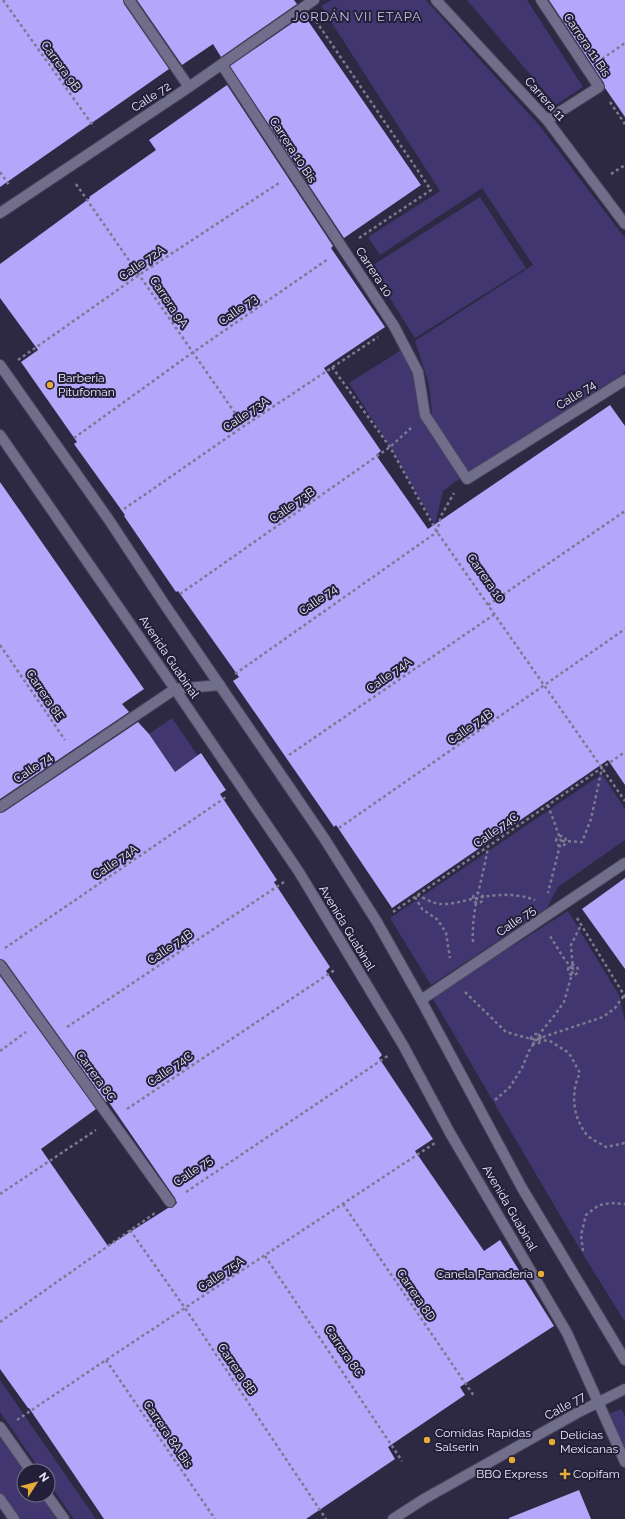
<svg xmlns="http://www.w3.org/2000/svg" width="625" height="1519" viewBox="0 0 625 1519" font-family="Raleway,sans-serif">
<style>
.green{fill:#413670}
.building{fill:#b3a6fb}
.lines{fill:none;stroke-linecap:round;stroke-linejoin:round}
.street-casing{stroke:#4a465c;stroke-width:12}
.secondary-casing{stroke:#4a465c;stroke-width:12}
.path{stroke:#7c7a90;stroke-width:2.5;stroke-dasharray:3 3;stroke-linecap:butt}
.street{stroke:#716e8c;stroke-width:10}
.secondary{stroke:#716e8c;stroke-width:10}
.poi-dot{fill:#e7ac37;stroke:#231f39;stroke-width:1.5}
.labels{text-anchor:middle;stroke-width:4;stroke-linejoin:round;paint-order:stroke}
.street-label{font-size:12px;fill:#edecfd;stroke:#231f39}
.poi-label{font-size:12px;fill:#edecfd;stroke:#231f39;text-anchor:start}
.neighbourhood-label{font-size:13px;letter-spacing:1px;fill:#c5c1e3;stroke:#231f39}
</style>
<rect width="100%" height="100%" fill="#2d2943"/>
<path class="green" d="M331,0H426L539,125L625,238V370L622,375L468,473L432,416L429,384L415,341L533,265L482,188L380,255L368,237L440,191L321,6Z
M467,0H527L583,87L556,105Z
M480,197L526,268L415,338L370,267Z
M403,349L416,373L424,419L462,477L443,491L435,525L390,447L349,383Z
M172,718L198,756L175,772L149,734Z
M602,774L625,809V840L558,887L547,908L431,985L390,918Z
M568,911L619,995L625,1021V1322L584,1256L432,997Z
M0,1380L96,1519H74L48,1482V1471H41L0,1412Z
M621,1409L625,1416V1459L602,1417Z
M0,1427L31,1471H24V1495H47L64,1519H14L0,1499Z"/>
<path class="building" d="M0,0H123L124,4L169,69L0,187Z
M137,0H294L297,4L221,57L213,44L182,65Z
M549,0H625V117L605,88L604,83Z
M304,15L421,185L344,238L230,66Z
M227,85L333,246L331,248L385,327L324,368L381,451L376,455L428,529L610,405L625,426V785L608,760L392,908L336,825L334,827L233,681L239,677L178,591L176,592L124,516L125,515L74,444L77,442L21,362L38,350L0,298V264L90,198L89,197L156,150L149,140Z
M0,482L144,689L122,704L129,712L0,799Z
M138,722L149,734L175,772L201,753L226,790L220,794L277,880L274,882L330,967L326,971L382,1055L379,1058L433,1139L415,1151L484,1251L500,1240L554,1326L460,1387L465,1395L388,1447L395,1459L306,1519H104L29,1408H28L0,1369V976L96,1109L41,1149L108,1246L168,1208L173,1207L177,1203L175,1198L108,1101L106,1102L5,961L0,959V813L4,812Z
M625,878V969L582,909Z
M579,1490L591,1519H509V1518Z"/>
<g class="lines">
<g class="street-casing">
<path id="street" d="M129,0L189,87
M436,0L547,120L625,224
M541,0L599,87L547,120
M222,65L394,326L418,372L425,415L467,479L625,380
M0,213L189,87L314,0
M0,807L175,689L220,685
M0,965L170,1202
M421,1000L625,863
M0,1427L31,1471
M47,1495L64,1519
M0,1499L14,1519"/>
</g>
<g class="secondary-casing">
<path id="secondary" d="M0,365L109,520L165,605L324,838L377,922L421,1000L522,1188L625,1360
M0,435L175,689L299,872L403,1045L450,1133L567,1333L625,1462
M393,1519L424,1499L579,1412L625,1389"/>
</g>
<path class="path" d="M3,0L94,127
M316,21L431,190L359,238
M602,59L625,43
M610,102L625,124
M0,172L9,185
M611,174L625,165
M76,184L244,426
M18,360L139,275L279,183
M332,367L390,447L437,532L625,801
M74,438L192,353L328,259
M124,509L244,426L378,337
M180,594L390,447L411,428
M488,605L625,511
M0,645L65,740
M235,674L437,532L441,516L454,493
M289,755L495,614
M548,805L561,841L548,893
M339,828L625,629
M556 841a5 5 0 1 1 10 0a5 5 0 1 1-10 0Z
M562,841L582,842L591,819L602,768
M473 898a5 5 0 1 1 10 0a5 5 0 1 1-10 0Z
M417,895C424,898 432,903 440,904C452,905 466,900 477,898C497,894 517,893 535,900
M415,897L422,909L438,920L446,933L450,958
M393,912L625,752
M577,918L624,995L625,1000
M473,942C471,909 483,879 488,847
M5,948L226,797
M568 970a5 5 0 1 1 10 0a5 5 0 1 1-10 0Z
M573,970L571,945L581,925
M465,992L506,1032L531,1039L550,1041L569,1053L580,1073C570,1093 573,1118 587,1135C592,1140 600,1143 606,1147L625,1143
M67,1027L284,882
M531 1039a5 5 0 1 1 10 0a5 5 0 1 1-10 0Z
M537,1039L603,1017L615,1008L625,994
M0,1051L26,1032
M495,1100L510,1087L522,1068L529,1051L541,1032L554,1016L564,1002L573,970L563,957L550,936
M127,1109L336,969
M186,1192L389,1055
M0,1194L96,1130
M343,1204L474,1396
M130,1230L185,1308L326,1519
M583,1251L581,1235L586,1215L599,1205L612,1203L625,1204
M265,1256L402,1461
M0,1322L155,1213
M106,1360L215,1519
M17,1420L106,1360L435,1143"/>
<use href="#street" class="street"/>
<use href="#secondary" class="secondary"/>
</g>
<g class="poi-dot">
<circle cx="50" cy="385" r="4"/>
<circle cx="541" cy="1274" r="4"/>
<circle cx="427" cy="1440" r="4"/>
<circle cx="552" cy="1442" r="4"/>
<circle cx="512" cy="1460" r="4"/>
<path d="M563 1468h4v4h4v4h-4v4h-4v-4h-4v-4h4z"/>
</g>
<g class="labels">
<g class="street-label">
<text transform="translate(587 45) rotate(56)" y="4">Carrera 11 Bis</text>
<text transform="translate(61 66) rotate(54)" y="4">Carrera 9B</text>
<text transform="translate(151 97) rotate(-33)" y="4">Calle 72</text>
<text transform="translate(545 99) rotate(48)" y="4">Carrera 11</text>
<text transform="translate(293 150) rotate(57)" y="4">Carrera 10 Bis</text>
<text transform="translate(142 263) rotate(-34)" y="4">Calle 72A</text>
<text transform="translate(374 272) rotate(57)" y="4">Carrera 10</text>
<text transform="translate(169 302) rotate(56)" y="4">Carrera 9A</text>
<text transform="translate(238 310) rotate(-35)" y="4">Calle 73</text>
<text transform="translate(576 395) rotate(-32)" y="4">Calle 74</text>
<text transform="translate(246 414) rotate(-34)" y="4">Calle 73A</text>
<text transform="translate(292 505) rotate(-35)" y="4">Calle 73B</text>
<text transform="translate(486 578) rotate(55)" y="4">Carrera 10</text>
<text transform="translate(318 600) rotate(-35)" y="4">Calle 74</text>
<text transform="translate(169 657) rotate(56)" y="4">Avenida Guabinal</text>
<text transform="translate(389 675) rotate(-35)" y="4">Calle 74A</text>
<text transform="translate(45 695) rotate(56)" y="4">Carrera 8E</text>
<text transform="translate(470 727) rotate(-35)" y="4">Calle 74B</text>
<text transform="translate(33 768) rotate(-34)" y="4">Calle 74</text>
<text transform="translate(496 830) rotate(-35)" y="4">Calle 74C</text>
<text transform="translate(115 862) rotate(-34)" y="4">Calle 74A</text>
<text transform="translate(516 921) rotate(-34)" y="4">Calle 75</text>
<text transform="translate(347 928) rotate(59)" y="4">Avenida Guabinal</text>
<text transform="translate(170 947) rotate(-34)" y="4">Calle 74B</text>
<text transform="translate(170 1069) rotate(-34)" y="4">Calle 74C</text>
<text transform="translate(96 1076) rotate(54)" y="4">Carrera 8C</text>
<text transform="translate(193 1171) rotate(-34)" y="4">Calle 75</text>
<text transform="translate(510 1208) rotate(60)" y="4">Avenida Guabinal</text>
<text transform="translate(221 1274) rotate(-34)" y="4">Calle 75A</text>
<text transform="translate(416 1295) rotate(56)" y="4">Carrera 8D</text>
<text transform="translate(344 1351) rotate(56)" y="4">Carrera 8C</text>
<text transform="translate(237 1369) rotate(56)" y="4">Carrera 8B</text>
<text transform="translate(565 1406) rotate(-29)" y="4">Calle 77</text>
<text transform="translate(168 1434) rotate(56)" y="4">Carrera 8A Bis</text>
</g>
<g class="poi-label">
<text x="58" y="382">Barberia<tspan x="58" dy="14">Pitufoman</tspan></text>
<text x="533" y="1278" text-anchor="end">Canela Panadería</text>
<text x="435" y="1437">Comidas Rapidas<tspan x="435" dy="14">Salserin</tspan></text>
<text x="560" y="1439">Delicias<tspan x="560" dy="14">Mexicanas</tspan></text>
<text x="512" y="1478" text-anchor="middle">BBQ Express</text>
<text x="573" y="1478">Copifam</text>
</g>
<g class="neighbourhood-label">
<text x="357" y="21">JORDÁN VII ETAPA</text>
</g>
</g>
<g transform="translate(36 1483) rotate(54)"><circle r="19" fill="#231f39" stroke="#747187"/>
<path d="M0-3L7 15L0 10L-7 15Z" fill="#e7ac37"/>
<text y="-6" font-size="11" font-weight="bold" text-anchor="middle" fill="#edecfd">N</text>
</g>
</svg>
